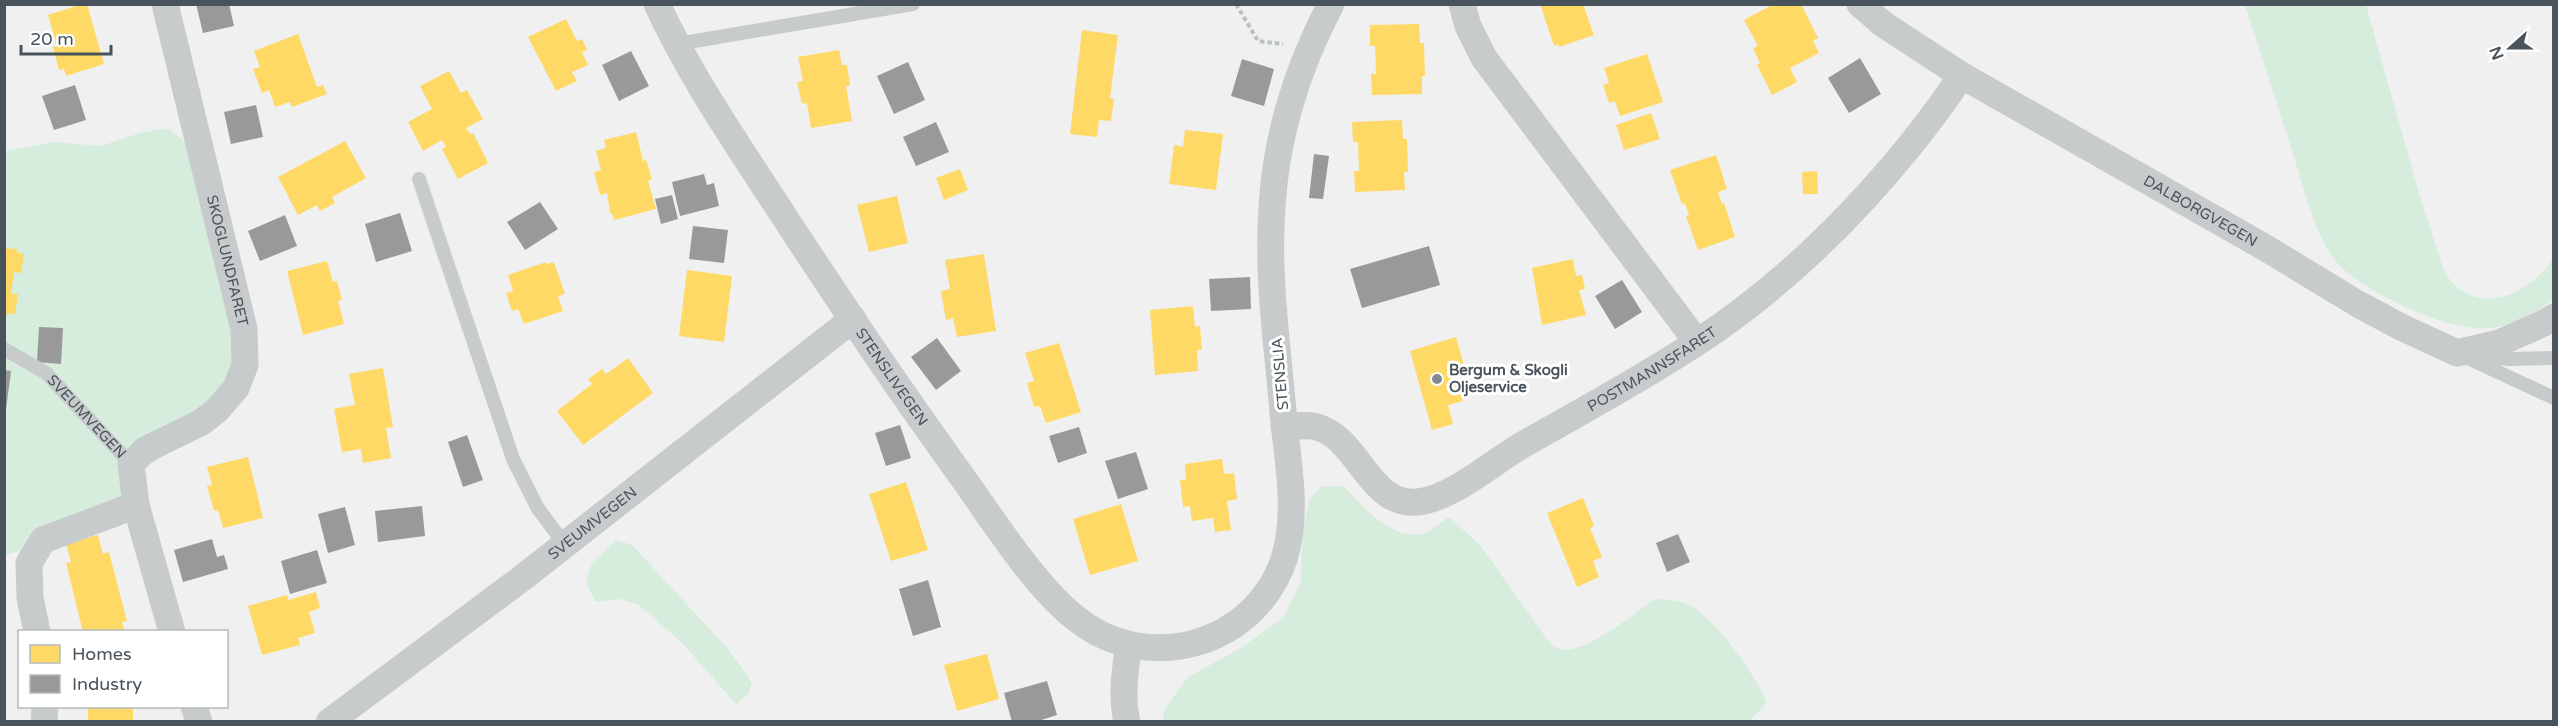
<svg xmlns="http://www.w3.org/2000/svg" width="2558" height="726" viewBox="0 0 2558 726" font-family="'Varela Round',sans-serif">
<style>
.green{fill:#d6eddd}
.homes{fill:#ffd966}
.industry{fill:#999}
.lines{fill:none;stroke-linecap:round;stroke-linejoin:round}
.path{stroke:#b7c2be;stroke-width:4;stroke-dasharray:4.5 3;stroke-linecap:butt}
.lane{stroke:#c8cbcc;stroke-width:14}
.street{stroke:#c8cbcc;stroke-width:27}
.poi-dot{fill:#838a8f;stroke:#fff;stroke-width:2}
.labels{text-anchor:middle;stroke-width:6;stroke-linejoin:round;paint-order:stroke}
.street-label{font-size:15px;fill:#49535b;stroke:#fff}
.poi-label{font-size:15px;font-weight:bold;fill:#49535b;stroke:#fff;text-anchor:start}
</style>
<rect width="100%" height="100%" fill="#f0f0f0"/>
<path class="green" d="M2245,5H2366L2419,193L2444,271C2472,319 2527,297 2553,259V299C2516,331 2480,335 2435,319C2409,310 2359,286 2340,266C2316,240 2304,190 2294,157C2278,106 2261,55 2245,5Z
M167,128L200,152L250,326L213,427L142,469L134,508L27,549L5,555V151L54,142L101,146L140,133Z
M1322,486H1344C1361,505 1391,540 1421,534C1430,532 1441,522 1449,517L1480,545L1546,638C1549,641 1553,646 1557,648C1580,659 1636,612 1655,599C1664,600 1679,599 1687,604C1716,618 1754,673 1767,702L1749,722H1163L1164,710L1188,677L1239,649L1283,618L1301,581L1302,537L1309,500Z
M616,540L632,545L729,650L752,683L748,694L736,704L682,643L639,605L620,599L595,602L586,582L592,563Z"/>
<path class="homes" d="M82,4H87L104,64L66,76L64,69L59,70L53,47L57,46L48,15Z
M1540,4H1590L1584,7L1594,35L1559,47L1558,44L1554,46Z
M1774,4H1801L1818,38L1813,41L1819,53L1790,68L1797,82L1772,95L1757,65L1760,63L1753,48L1758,46L1744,20Z
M566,19L577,41L582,39L587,50L582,52L588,65L572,72L577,81L556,91L528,37Z
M1419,24L1420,43H1424L1425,76H1422V94L1372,95L1371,74H1376L1375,46H1370V25Z
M1082,30L1118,35L1110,98L1114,99L1111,121L1099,120L1097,137L1070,134Z
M298,34L317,87L323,85L327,94L292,107L290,102L275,107L269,90L262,93L253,69L260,67L254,51Z
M839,50L842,65H847L850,86H846L852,121L811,128L807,103L802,104L797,82L803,81L798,57Z
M1647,54L1663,102L1620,116L1615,101L1609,103L1603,85L1609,83L1604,68Z
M449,71L461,93L467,90L483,119L466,128L470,134L473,133L488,163L458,179L442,149L446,147L442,140L423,151L408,122L432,109L420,86Z
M1651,113L1660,139L1624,150L1616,125Z
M1402,120L1403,139H1407L1408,172H1404L1405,190L1355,192L1354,171H1359L1358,142H1353L1352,122Z
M1185,130L1223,134L1216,190L1169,184L1174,145L1183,147Z
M636,132L643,161L646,160L652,179L648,181L656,209L614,220L612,213H610L607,193L600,195L594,172L601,170L596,151L606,148L604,140Z
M345,141L366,178L332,197L335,203L320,211L317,205L298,215L278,177Z
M1716,155L1727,189L1718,192L1722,204L1724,203L1735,237L1698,250L1686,216L1689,215L1685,203L1682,204L1670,170Z
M960,169L968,190L944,200L936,178Z
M1817,171L1818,194H1803L1802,172Z
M897,196L908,243L869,252L857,205Z
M4,248L17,249V253L24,254L21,273L14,272L11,294H18L15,314L8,313V316L4,315Z
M984,254L996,331L957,337L953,318L946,320L941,291L950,289L945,260Z
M1573,259L1576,276L1582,275L1585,289L1579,290L1586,315L1542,325L1532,268Z
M327,261L333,282L337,281L342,300L338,301L344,324L303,335L287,271Z
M546,262L547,264L554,262L565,294L558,296L563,311L524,324L518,309L512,311L506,293L513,291L508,275Z
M687,270L732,276L724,342L679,336Z
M1193,306L1195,327L1200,326L1202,350H1197L1198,371L1155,375L1150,310Z
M1456,337L1466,373L1456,376L1463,401L1448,405L1453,424L1432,430L1410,351Z
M1059,343L1081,412L1046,423L1040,406L1034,407L1027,383L1034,381L1025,353Z
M628,358L653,393L583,445L557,411L592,384L588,379L602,369L606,374Z
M383,368L393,427L386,428L391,458L363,463L361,449L342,452L334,409L355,405L349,374Z
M248,457L263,518L223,528L218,510L214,511L207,486L212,485L207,467Z
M1222,459L1224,474L1234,473L1237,499L1227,501L1231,530L1215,532L1213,518L1192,521L1190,506L1183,507L1180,480H1186L1185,464Z
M906,482L928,550L891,561L869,494Z
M1583,498L1594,526L1590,528L1602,557L1593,561L1599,577L1577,587L1547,513Z
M1121,504L1138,561L1090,575L1073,519Z
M98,535L103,554L109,552L127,621L122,622L125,632H83L66,563L71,562L66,543Z
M316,592L320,608L309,612L315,633L298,638L300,645L262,655L248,606L287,595L288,600Z
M987,654L999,699L957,711L944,665Z
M88,706H133V722H88Z"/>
<path class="industry" d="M196,4H229L234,26L203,33Z
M631,51L649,86L619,101L602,65Z
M1860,58L1881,94L1849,113L1828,78Z
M1242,59L1274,69L1264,106L1231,96Z
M908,62L925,100L894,114L877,76Z
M75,85L86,120L54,130L42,96Z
M256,105L263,137L231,144L224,112Z
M936,122L949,152L916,166L903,137Z
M1314,154L1329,156L1323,199L1309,198Z
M704,174L707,185L714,183L719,206L680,216L672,182Z
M672,195L678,219L661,224L655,199Z
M540,202L558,229L525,250L507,222Z
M400,213L412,251L376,262L365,224Z
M285,215L297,246L260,261L248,231Z
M693,226L728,230L724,263L689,259Z
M1429,246L1440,285L1362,308L1350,269Z
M1250,277L1251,309L1211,311L1209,279Z
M1622,280L1642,312L1615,329L1595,296Z
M39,327L63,328L61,364L37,362Z
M937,338L961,371L936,390L911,357Z
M4,370L11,371L6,410L4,409Z
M900,425L911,458L886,466L875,433Z
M1079,427L1087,453L1058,463L1049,436Z
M467,435L483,480L463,487L448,442Z
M1136,452L1148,489L1118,499L1105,461Z
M422,506L425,536L378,542L375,511Z
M345,507L355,545L328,553L318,514Z
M1678,534L1690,562L1667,572L1656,543Z
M212,539L217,557L224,555L228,569L183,582L174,550Z
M317,550L327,583L290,594L281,561Z
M928,580L941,627L913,636L899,589Z
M1047,681L1057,715L1035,722H1012L1004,693Z"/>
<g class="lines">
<path class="path" d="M1236,4L1258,41L1283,44"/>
<g class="lane">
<path d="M677,44L913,4"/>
<path d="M419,179L513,459L537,507L565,545"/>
<path id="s1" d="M4,349L46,373L131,464"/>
<path d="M2459,354L2554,398"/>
<path d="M2477,356L2509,359L2554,358"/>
</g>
<g class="street">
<path id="s2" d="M165,4L244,329L245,365L236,388L217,410L202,422L145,450L131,464L136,505L172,632"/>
<path id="s3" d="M657,4C690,76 735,141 778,207C835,295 894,382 955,467C989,513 1033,586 1078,620C1149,675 1255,645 1284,559C1299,511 1287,460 1283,411C1277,343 1267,275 1272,207C1276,135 1298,67 1331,4"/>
<path d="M1462,4L1468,26L1484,58L1697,342"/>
<path id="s4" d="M1860,4L1883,24L1961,75L2264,247L2358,304L2401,327L2457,353L2499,343L2544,323L2554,317"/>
<path id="s5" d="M1284,427C1296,426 1309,424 1320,428C1359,441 1370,507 1418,502C1453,498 1494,461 1524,444C1582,411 1640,380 1696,343C1777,290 1847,223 1908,148C1927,124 1946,101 1961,75"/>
<path d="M37,632L30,598L29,563L43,540L136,505"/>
<path d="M194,706L199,722"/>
<path d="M44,722L45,706"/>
<path id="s6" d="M329,722L521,579L853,319"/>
<path d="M1127,722C1121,696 1125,670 1129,645"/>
</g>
</g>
<circle class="poi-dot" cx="1437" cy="379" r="6"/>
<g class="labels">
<g class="street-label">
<text dy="5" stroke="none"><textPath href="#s4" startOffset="399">DALBORGVEGEN</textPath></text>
<text dy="5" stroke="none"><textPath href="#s2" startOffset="264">SKOGLUNDFARET</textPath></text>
<text dy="5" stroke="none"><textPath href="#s5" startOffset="434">POSTMANNSFARET</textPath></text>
<text transform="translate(1280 374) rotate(-95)" y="5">STENSLIA</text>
<text dy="5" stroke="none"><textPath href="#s3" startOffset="441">STENSLIVEGEN</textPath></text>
<text dy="5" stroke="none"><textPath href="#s1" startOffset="108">SVEUMVEGEN</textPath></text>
<text dy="5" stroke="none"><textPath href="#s6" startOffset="330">SVEUMVEGEN</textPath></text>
</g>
<g class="poi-label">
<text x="1449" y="375">Bergum &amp; Skogli<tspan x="1449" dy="17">Oljeservice</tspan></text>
</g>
</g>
<rect width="2558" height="726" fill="none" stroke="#49535b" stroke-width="12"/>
<rect x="18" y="630" width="210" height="78" fill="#ffffff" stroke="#b6babd" stroke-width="1.5"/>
<rect x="30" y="645" width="30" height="18" fill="#ffd966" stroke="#b6babd" stroke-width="1.5"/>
<text x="72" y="660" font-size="18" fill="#49535b">Homes</text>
<rect x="30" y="675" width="30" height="18" fill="#999999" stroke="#b6babd" stroke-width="1.5"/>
<text x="72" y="690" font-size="18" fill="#49535b">Industry</text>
<g transform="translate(2510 48) rotate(249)" stroke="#ffffff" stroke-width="4.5" paint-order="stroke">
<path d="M0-4.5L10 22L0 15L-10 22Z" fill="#49535b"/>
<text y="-9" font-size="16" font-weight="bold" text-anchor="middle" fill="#49535b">N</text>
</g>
<path d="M21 45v9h90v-9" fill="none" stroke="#49535b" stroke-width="3"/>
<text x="30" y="45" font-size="18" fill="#49535b" stroke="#ffffff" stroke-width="4.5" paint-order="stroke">20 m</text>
</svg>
